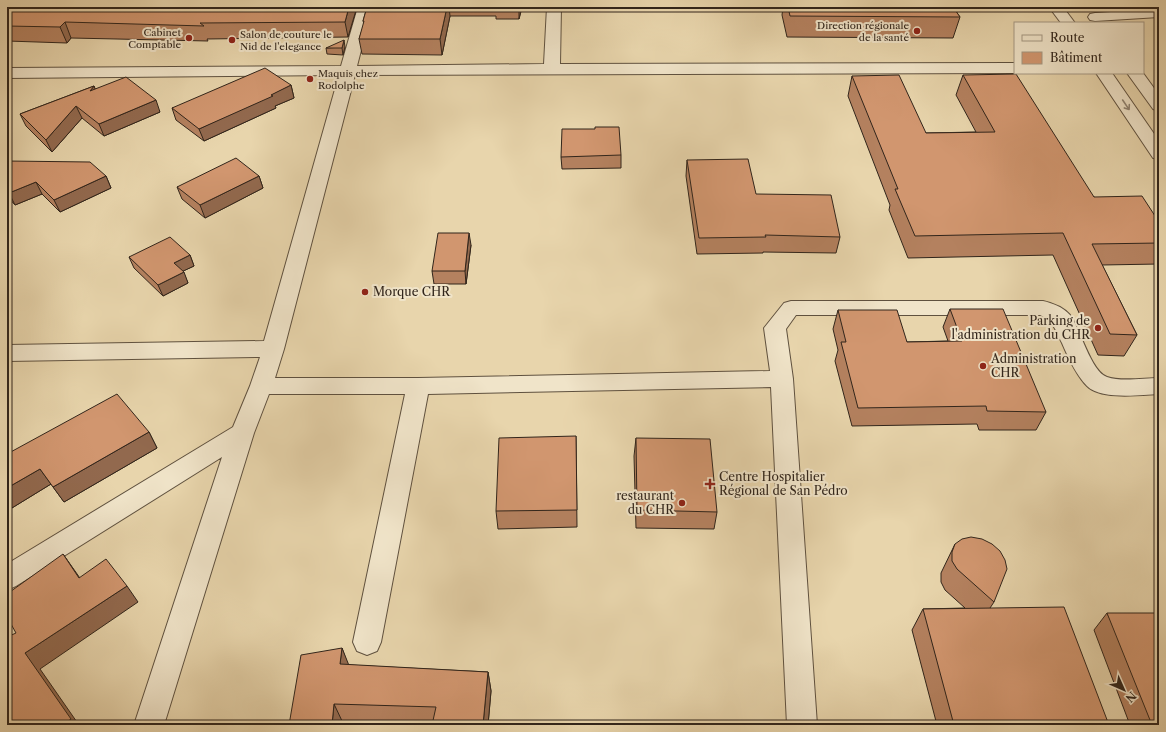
<svg xmlns="http://www.w3.org/2000/svg" width="1166" height="732" viewBox="0 0 1166 732" font-family="'Libre Caslon Text',serif">
<style>
.lines{fill:none;stroke-linecap:round;stroke-linejoin:round}
.minor-casing{stroke:#5f513f;stroke-width:2}
.minor{fill:#f0e4c9;fill-rule:evenodd}
.wall{fill:#b4815f;stroke:#31251b}
.shaded-wall{fill:#92694e;stroke:#31251b}
.building{fill:#d1966f;stroke:#31251b}
.oneway{stroke:#908472}
.poi-dot{fill:#8f2418;stroke:#f0e4c9;stroke-width:1.5}
.labels{text-anchor:middle;stroke-width:4;stroke-linejoin:round;paint-order:stroke}
.far-poi-label{font-size:10px;fill:#31251b;stroke:#f0e4c9;text-anchor:end}
.poi-label{font-size:12px;fill:#31251b;stroke:#f0e4c9;text-anchor:start}
</style>
<rect width="100%" height="100%" fill="#e8d5ac"/>
<filter id="stains"><feTurbulence type="fractalNoise" baseFrequency=".005" numOctaves="4"/><feColorMatrix values="0 0 0 0 .2 0 0 0 0 .09 0 0 0 0 .02 0 0 0 .5 -.17"/></filter>
<radialGradient id="worn" r=".72"><stop offset=".6" stop-color="#630" stop-opacity="0"/><stop offset="1" stop-color="#630" stop-opacity=".3"/></radialGradient>
<g class="lines">
<g class="minor-casing">
<path id="minor" d="M358,7H372L357,66L544,64L547,7H561L560,64L1015,63V73L355,75L284,349L275,378H418L770,371L764,328L784,303L791,301H1043C1052,303 1063,307 1070,315C1080,328 1091,372 1107,377C1121,382 1144,378 1159,378V394C1140,395 1101,400 1087,386C1076,375 1068,357 1062,343C1055,329 1054,322 1040,315H796L786,329L793,379L817,725H787L771,387L428,394L381,642L377,651L367,655L357,651L353,642L405,394H269L254,433L164,725H134L222,457L16,586L7,590V564L233,427L250,386L260,357L7,361V345L264,341L339,75L7,78V68L341,66Z
M1049,7H1063L1075,23H1061Z
M1159,9V17L1095,21L1090,20L1088,17L1090,14L1095,13Z
M1096,73H1112L1159,141V159L1153,158Z
M1127,73H1143L1159,95V111L1153,109Z"/>
</g>
<use href="#minor" class="minor"/>
</g>
<path class="wall" d="M7,7H357L348,37L207,39L208,41L71,38L67,43L7,41Z
M367,7H522L519,19H496V16H450L442,55L362,54L359,39L364,24L363,21Z
M783,7H953L960,17L953,38L787,37L782,15Z
M345,47L343,55L327,54L326,48Z
M963,75L1094,197L1159,222V264L1102,265L1137,335L1124,356L1098,355L1053,255L908,258L889,210L890,205L848,96L852,76L926,133L976,132L956,95Z
M291,85L294,98L275,106L276,108L204,141L176,120L172,108Z
M94,86L95,89L160,112L104,136L82,118L52,152L26,126L20,114Z
M595,129L621,155V168L562,169L561,157Z
M687,160L840,237L836,253L763,252V253L697,254L686,176Z
M7,161L106,176L111,188L60,212L42,194L15,205L7,196Z
M259,176L263,188L205,218L182,199L177,187Z
M471,245L466,284H434L432,271Z
M190,255L194,266L183,271L188,283L163,296L134,268L129,257Z
M950,309L1046,412L1036,430H979L977,424L852,426L835,361L838,350L833,329L838,310L907,342L948,341L943,327Z
M149,432L157,448L64,502L51,484L7,511V454Z
M576,436L577,527L498,529L496,511Z
M636,438L717,512L714,529L636,528L634,456Z
M955,544L994,602L990,608L1109,725H937L912,630L923,609L965,608L945,590L941,582V573Z
M1107,613L1159,725H1130L1094,630Z
M342,648L348,665L488,672L491,691L488,725H416L343,723L289,725Z"/>
<path class="shaded-wall" d="M349,7H357L348,37L345,22Z
M447,7H449L450,16L442,55L440,39Z
M519,7H522L519,19Z
M65,22L71,38L67,43L60,27Z
M344,40L345,47L343,55L342,48Z
M291,85L294,98L275,106L276,108L204,141L199,129Z
M94,86L99,98L90,91Z
M156,100L160,112L104,136L99,124Z
M76,106L82,118L52,152L46,140Z
M106,176L111,188L60,212L54,200Z
M259,176L263,188L205,218L200,205Z
M36,182L42,194L15,205L9,193Z
M469,233L471,245L466,284L465,271Z
M190,255L194,266L179,273L174,263Z
M184,272L188,283L163,296L158,285Z
M149,432L157,448L64,502L53,487Z
M40,469L51,484L7,511V488Z
M63,554L75,571L91,594L79,578Z
M127,586L138,602L40,669L79,725H63L25,653Z
M342,648L350,668L340,664Z
M488,672L491,691L488,725H483Z
M334,704L343,723V725H332Z"/>
<path class="building" d="M7,7H349L345,22L200,23L204,26L65,22L60,27L7,26Z
M367,7H447L440,39H359L364,21H363Z
M788,7H953L960,17L790,16Z
M344,40L342,48H326Z
M265,68L291,85L271,95L273,96L199,129L172,108Z
M1016,74L1094,197L1142,196L1159,222V243L1092,244L1137,335L1110,334L1063,233L915,236L895,189H898L852,76L899,75L926,133L995,132L963,75Z
M126,77L156,100L99,124L76,106L46,140L20,114L94,86L90,91Z
M595,127H619L621,155L561,157L562,129H595Z
M236,158L259,176L200,205L177,187Z
M748,159L756,194L831,195L840,237L765,235L766,237L699,238L687,160Z
M7,161L90,162L106,176L54,200L36,182L9,193L7,191Z
M438,233H469L465,271H432Z
M170,237L190,255L174,263L184,272L158,285L129,257Z
M950,309H1003L1046,412L987,411L986,406L858,408L841,342H846L838,310H897L907,342L962,341Z
M117,394L149,432L53,487L40,469L7,488V454Z
M576,436L577,510L496,511L499,438Z
M636,438L710,439L717,512L637,510Z
M971,537L982,539L992,544L1000,551L1005,560L1007,569L994,602L957,569L952,561V552L955,544L962,539Z
M63,554L79,578L106,559L127,586L25,653L71,719L63,725H7V637L16,633L7,617V594Z
M1064,607L1109,725H954L923,609Z
M1107,613H1159V725H1152Z
M342,648L340,664L488,672L483,725H432L436,707L334,704L332,725H289L301,655Z"/>
<defs><path id="oneway-shaft" d="M-6 0H5M1.5-3L5.5 0L1.5 3" fill="none" stroke-width="1.6" stroke-linecap="round" stroke-linejoin="round"/></defs>
<use class="oneway" href="#oneway-shaft" transform="translate(1126 105) rotate(56)"/>
<g class="poi-dot">
<circle cx="917" cy="31" r="4"/>
<circle cx="189" cy="38" r="4"/>
<circle cx="232" cy="40" r="4"/>
<circle cx="310" cy="79" r="4"/>
<circle cx="365" cy="292" r="4"/>
<circle cx="1098" cy="328" r="4"/>
<circle cx="983" cy="366" r="4"/>
<path d="M708 478h4v4h4v4h-4v4h-4v-4h-4v-4h4z"/>
<circle cx="682" cy="503" r="4"/>
</g>
<g class="labels">
<g class="far-poi-label">
<text x="909" y="29">Direction régionale<tspan x="909" dy="12">de la santé</tspan></text>
<text x="181" y="36">Cabinet<tspan x="181" dy="12">Comptable</tspan></text>
<text x="240" y="38" text-anchor="start">Salon de couture le<tspan x="240" dy="12">Nid de l'elegance</tspan></text>
<text x="318" y="77" text-anchor="start">Maquis chez<tspan x="318" dy="12">Rodolphe</tspan></text>
</g>
<g class="poi-label">
<text x="373" y="296">Morque CHR</text>
<text x="1090" y="325" text-anchor="end">Parking de<tspan x="1090" dy="14">l'administration du CHR</tspan></text>
<text x="991" y="363">Administration<tspan x="991" dy="14">CHR</tspan></text>
<text x="719" y="481">Centre Hospitalier<tspan x="719" dy="14">Régional de San Pédro</tspan></text>
<text x="674" y="500" text-anchor="end">restaurant<tspan x="674" dy="14">du CHR</tspan></text>
</g>
</g>
<rect width="1166" height="732" fill="none" stroke="#e8d5ac" stroke-width="24"/>
<rect x="8" y="8" width="1150" height="716" fill="none" stroke="#31251b" stroke-width="2"/>
<rect x="12" y="12" width="1142" height="708" fill="none" stroke="#31251b"/>
<rect x="1014" y="22" width="130" height="52" fill="#f0e4c9" stroke="#a49883"/>
<rect x="1022" y="35" width="20" height="6" fill="#f0e4c9" stroke="#a49883"/>
<text x="1050" y="42" font-size="12" fill="#31251b">Route</text>
<rect x="1022" y="52" width="20" height="12" fill="#d1966f" stroke="#a49883"/>
<text x="1050" y="62" font-size="12" fill="#31251b">Bâtiment</text>
<g transform="translate(1124 690) rotate(135)" stroke="#f0e4c9" stroke-width="3" paint-order="stroke">
<path d="M0-3L7 15L0 10L-7 15Z" fill="#31251b"/>
<text y="-6" font-size="11" font-weight="bold" text-anchor="middle" fill="#31251b">N</text>
</g>
<rect width="100%" height="100%" filter="url(#stains)"/>
<rect width="100%" height="100%" fill="url(#worn)"/>
</svg>
